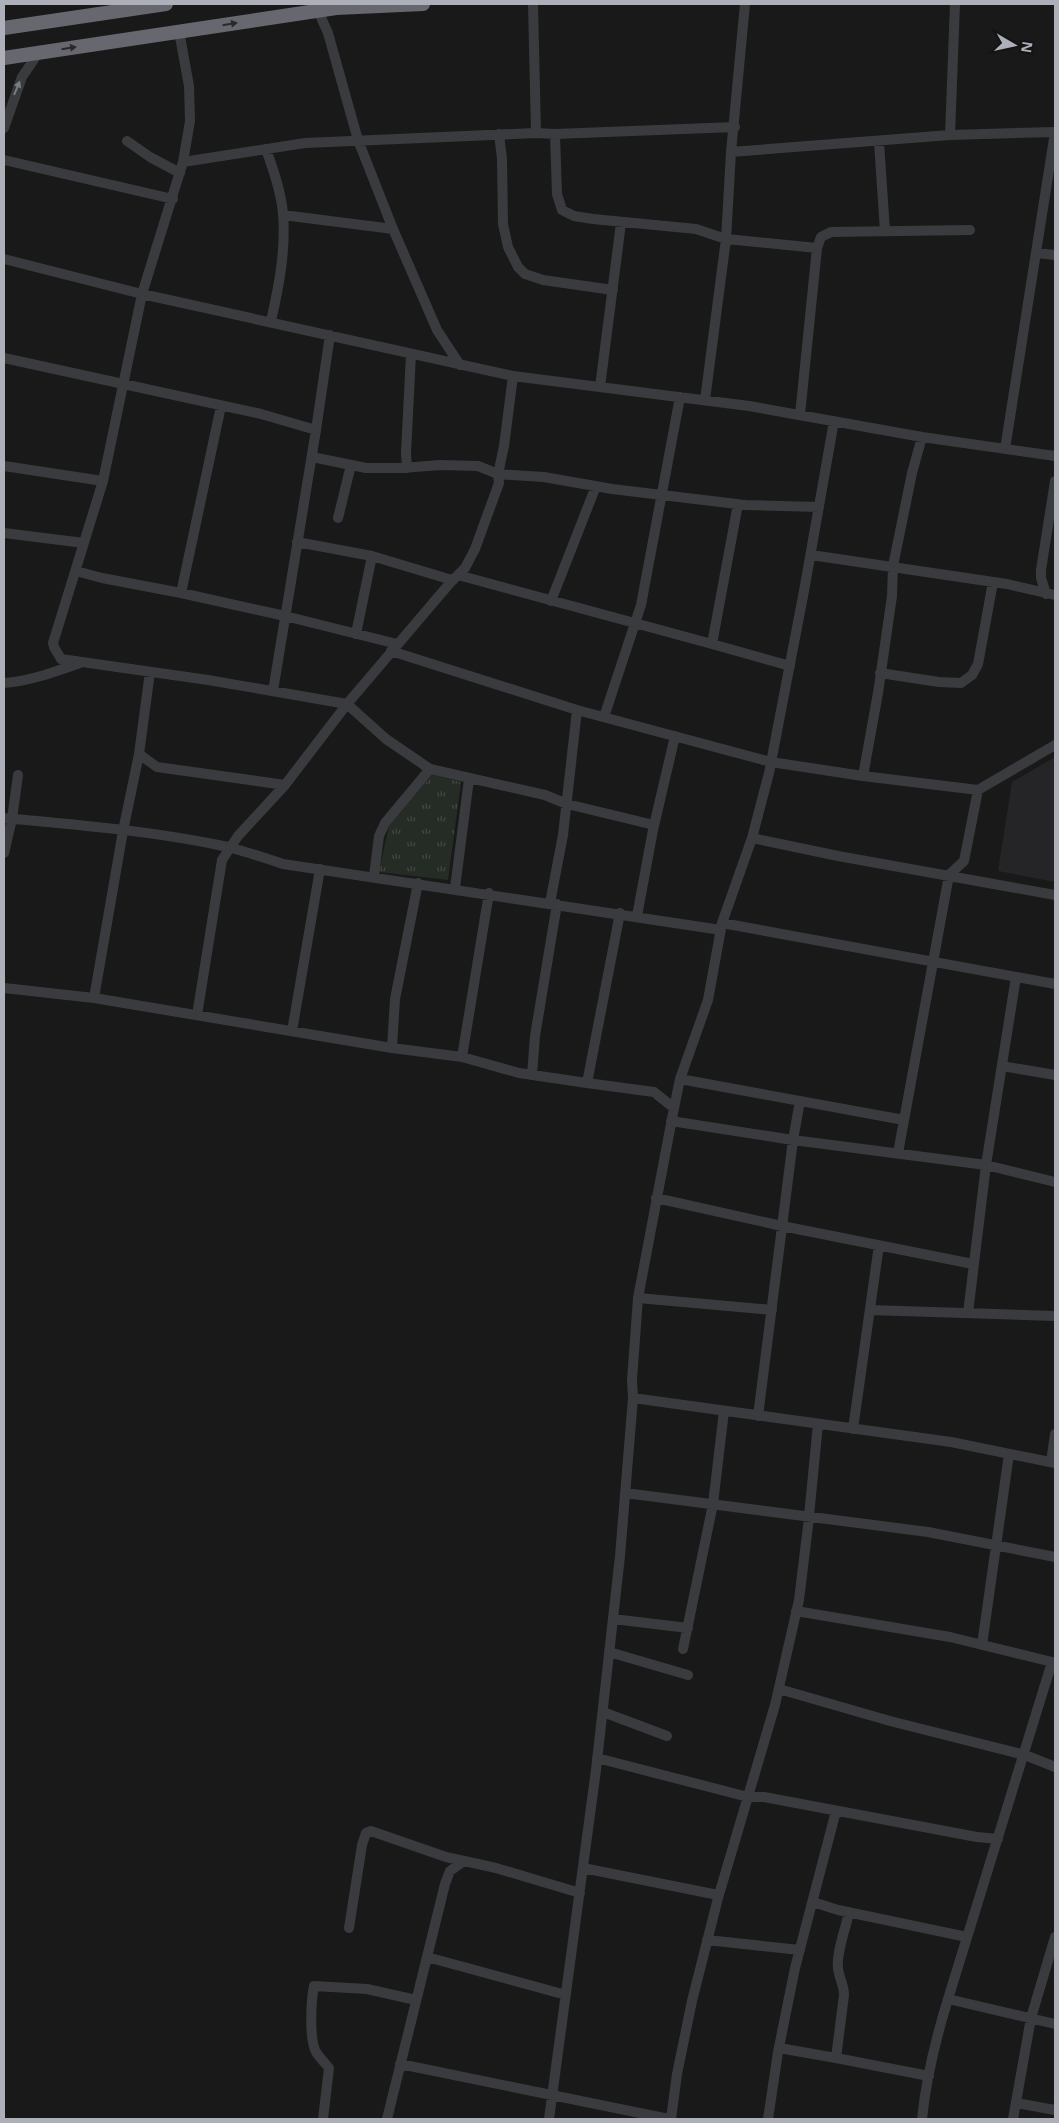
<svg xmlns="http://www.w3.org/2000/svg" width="1059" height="2123" viewBox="0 0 1059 2123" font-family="'Open Sans',sans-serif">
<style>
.built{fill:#252527}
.park{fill:url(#park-tufts)}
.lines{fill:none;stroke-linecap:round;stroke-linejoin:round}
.minor{stroke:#3a3b3f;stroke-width:10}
.highway{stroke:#67686f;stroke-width:14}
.oneway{fill:#29292c}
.oneway2{fill:#797b82}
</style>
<defs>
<pattern id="park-tufts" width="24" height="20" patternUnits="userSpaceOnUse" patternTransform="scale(1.25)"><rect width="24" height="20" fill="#252c26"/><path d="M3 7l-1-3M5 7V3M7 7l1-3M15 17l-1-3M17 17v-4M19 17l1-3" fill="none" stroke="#424843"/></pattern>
</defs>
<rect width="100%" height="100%" fill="#19191a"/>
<path class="built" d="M1055,757V882L998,871L1012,782Z"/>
<path class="park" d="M432,775L461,782L448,880L379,872L389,826Z"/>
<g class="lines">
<path class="minor" d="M315,4L328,33L358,140L393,229L437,330L460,365
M533,4L536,133
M179,31L189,86L190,121L183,162
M4,128L22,77L39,52
M499,134L502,159L503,224L508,247L518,267L525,274L543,280L613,290
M555,134L557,194L562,210L574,216L593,219L696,229L726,239L817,248L821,237L831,232L970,230
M950,135L955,4
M127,141L150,157L180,173
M879,142L885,231
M266,149C273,169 281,192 283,213C286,250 279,286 271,321
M731,152L950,135L1055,132L1005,449
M4,160L173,199
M283,215L393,229
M1036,253L1055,255
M4,259L142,294L513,376L749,406L922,437L1055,456
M4,358L261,414L316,430L273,691
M513,376L504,446L498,474L499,483L475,549L465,568L450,583L347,704L386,739L430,769L545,795L567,804L654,825
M600,387L621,223
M705,400L726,239L731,152L745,4
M221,406L181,593L285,616L397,644
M800,415L817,248
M316,430L330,335
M312,457L366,468H402L440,465L478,466L498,474L544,477L612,489L745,505L819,507
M4,466L103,481L53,643L54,647L61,659L208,680L347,704L285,785L238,836L222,860L197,1015
M407,468L406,453L411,354
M103,481L142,294L183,162L305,143L536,133L555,134L735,127
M738,504L712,644L790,666
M338,518L351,465
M4,533L84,543
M297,542L372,556L452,580
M811,555L1007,584L1055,595
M76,571L102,578L181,593
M458,575L712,644
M1046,594L1041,578V570L1055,481
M551,601L596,486
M356,634L372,556
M391,651L577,710
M150,672L139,754L157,767L285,785
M880,673L939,682L961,683L972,675L978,664L993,582
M4,683C31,681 54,672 80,663
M604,717L641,605L680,397
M863,776L978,790L1055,745
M4,818C78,825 155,831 228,847C247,852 265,858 283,864L721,930
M752,838L838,856L1055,895
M4,853L12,819L18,775
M374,876L379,836L385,823L430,769
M455,888L469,779
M550,903L563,835L577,710L771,762L863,776L878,693L892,596L893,566L912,473L922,437
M637,916L653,830L675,736
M722,923L1055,984
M4,988L94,998L392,1048L462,1057L519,1073L587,1083L620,913
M94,998L123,831L139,754
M292,1031L320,869
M392,1048L395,999L418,883
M462,1057L489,893
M1002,1066L1055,1075
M532,1075L535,1036L557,904
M680,1079L904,1120
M587,1083L654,1092L674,1108
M671,1121L793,1140L986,1165L1055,1182
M898,1153L949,875L964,861L978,790
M656,1198L782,1226L973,1264
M638,1298L772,1310
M870,1310L1055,1316
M968,1313L986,1165L1016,977
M633,1398L951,1442L1055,1463
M758,1416L793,1140L800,1101
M853,1429L879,1245
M1051,1462L1055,1434
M625,1493L928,1532L1055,1557
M796,1611L950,1637L1052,1662
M613,1619L688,1628
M982,1645L1009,1454
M683,1649L713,1504L724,1411
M609,1652L688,1675
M779,1689L890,1721L1025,1755L1055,1767
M603,1712L667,1736
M597,1758L748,1797H764L977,1837L998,1839
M583,1868L718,1895
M813,1902L838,1910L967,1937
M849,1912C846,1928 836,1953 838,1968C839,1978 844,1985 844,1995L836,2058L929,2076
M349,1928L362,1845L366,1833L371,1831L446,1857L496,1868L580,1893
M707,1940L800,1950
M427,1957L566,1995
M948,1999L1052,1662L1055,1664
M779,2048L836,2058
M400,2064L669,2119
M1016,2103L1055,2110
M323,2119L329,2068C325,2063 320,2058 316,2052C309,2039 311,2001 314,1986L367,1989L416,2000
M387,2119L445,1884L450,1871L464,1861
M549,2119L596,1770L620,1556L633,1398L632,1380L638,1298L674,1108L680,1079L708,1000L722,923L752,838L769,773L804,591L834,421
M671,2119L677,2074L692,2001L718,1898L775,1705L799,1600L808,1526L818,1424
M768,2119L778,2052L795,1968L836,1811
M922,2119C926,2079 936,2038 948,1999L1055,2024
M1013,2119L1031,2018L1055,1937"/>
<path class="highway" d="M4,28L166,4
M4,58L336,8L423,4"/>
</g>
<defs><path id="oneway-solid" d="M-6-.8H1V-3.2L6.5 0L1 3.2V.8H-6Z" transform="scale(1.25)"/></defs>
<g class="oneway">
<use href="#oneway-solid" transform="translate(230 24) rotate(-9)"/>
<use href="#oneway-solid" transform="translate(69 48) rotate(-9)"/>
</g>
<use class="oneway2" href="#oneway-solid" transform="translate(17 88) rotate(-67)"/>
<rect width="1059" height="2123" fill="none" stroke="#adb0b8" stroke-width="10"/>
<g transform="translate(1014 45) rotate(99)" stroke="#141415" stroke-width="4" paint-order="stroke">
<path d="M0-4L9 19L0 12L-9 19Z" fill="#adb0b8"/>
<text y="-8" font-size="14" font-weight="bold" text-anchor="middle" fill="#adb0b8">N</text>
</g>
</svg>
